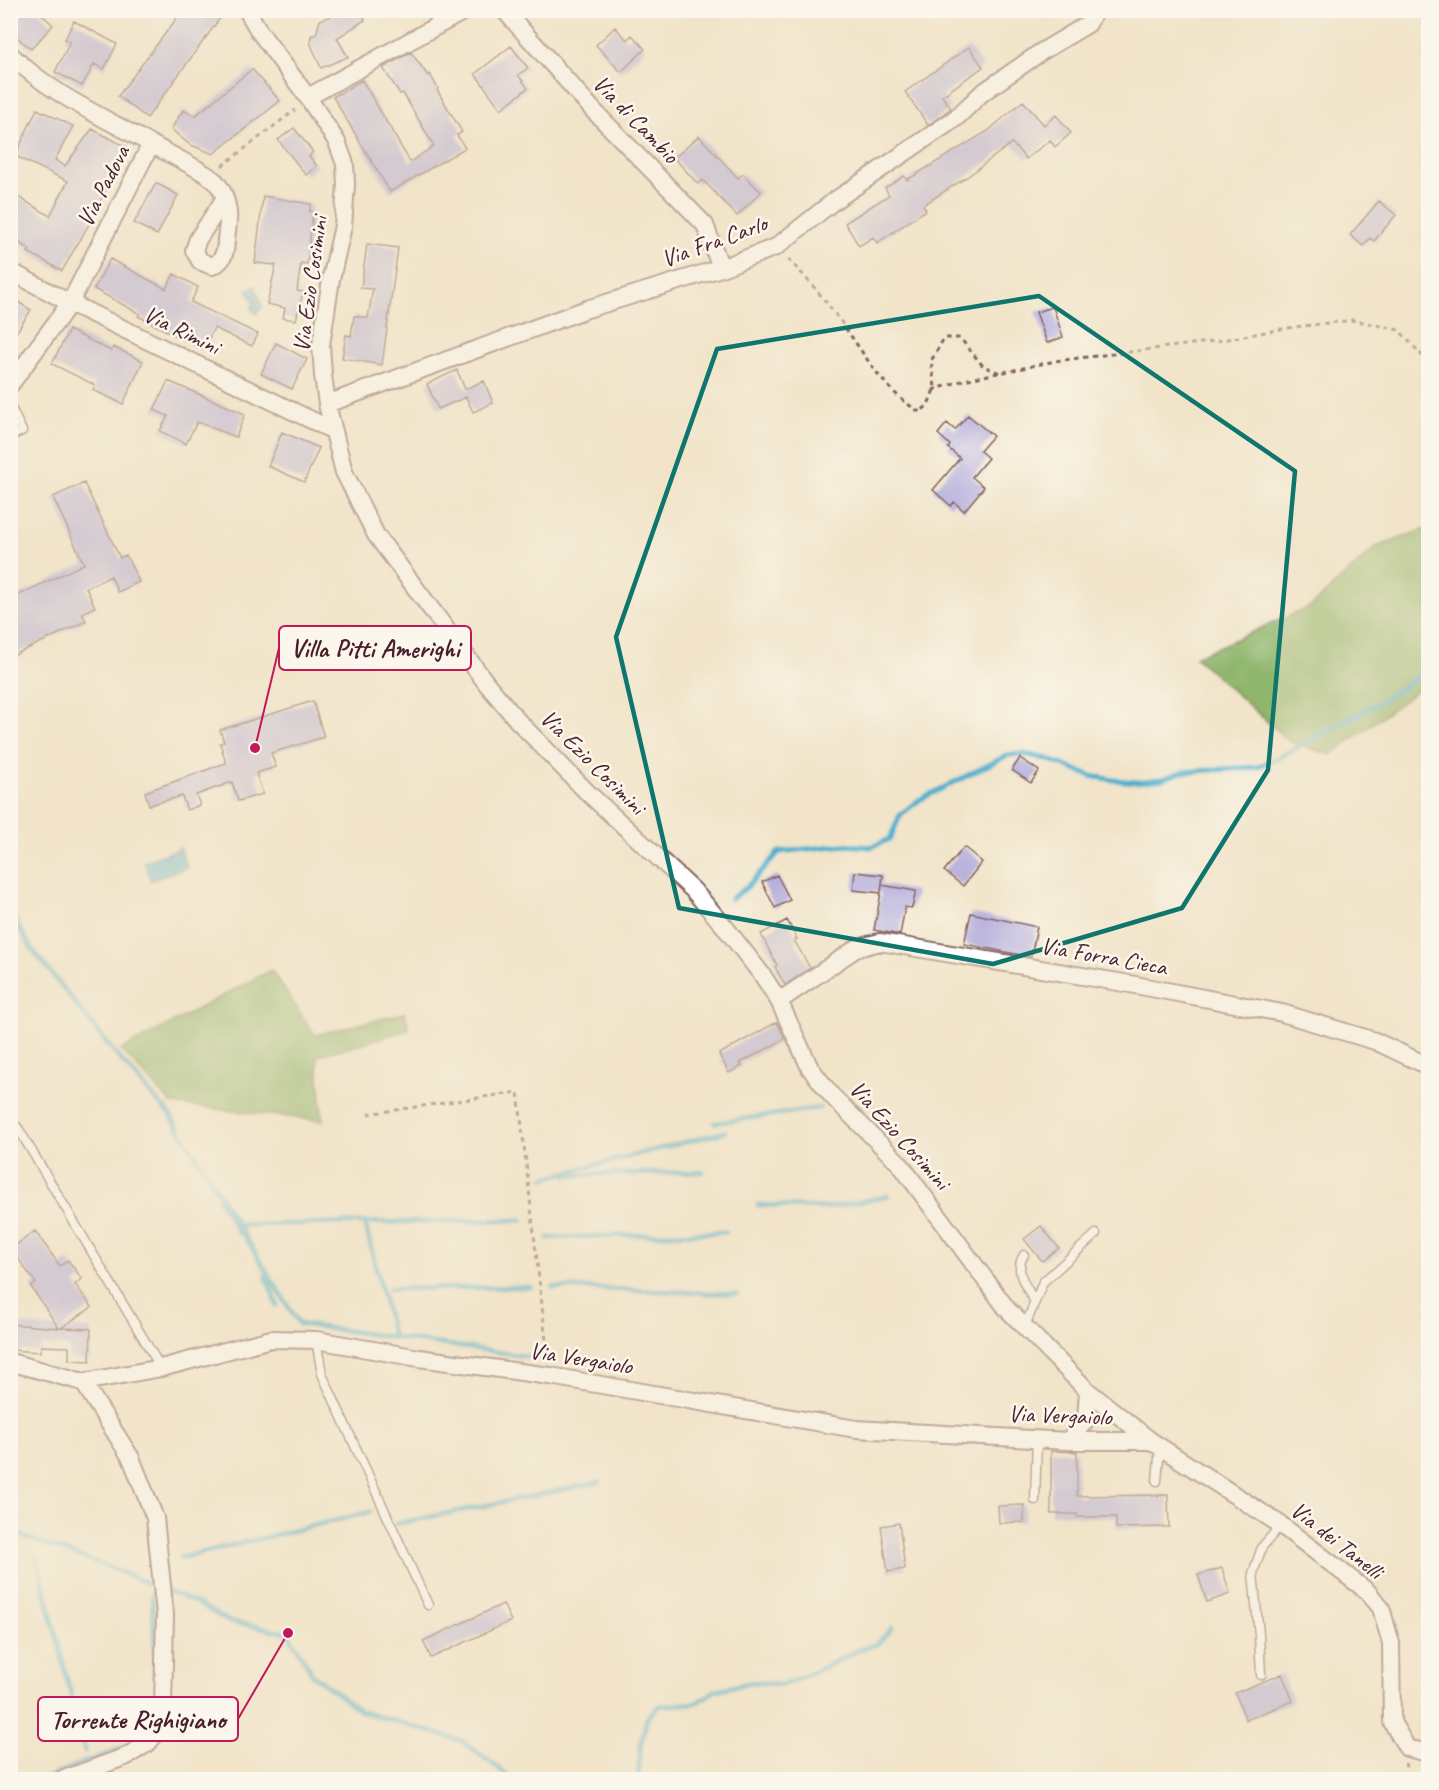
<svg xmlns="http://www.w3.org/2000/svg" width="1439" height="1790" viewBox="0 0 1439 1790" font-family="Caveat,sans-serif">
<style>
.forest{fill:#8eb66c;stroke:#6c6a4c;stroke-width:1.5}
.water{fill:#4eafcd;stroke:#4c677c;stroke-width:1.5}
.lines{fill:none;stroke-linecap:round;stroke-linejoin:round}
.stream{stroke:#4eafcd;stroke-width:5}
.building{fill:#b1aadc}
.lane-casing{stroke:#846462;stroke-width:11}
.street-casing{stroke:#846462;stroke-width:20}
.path{stroke:#846462;stroke-width:3;stroke-dasharray:4.5 4.5;stroke-linecap:butt}
.lane{stroke:#fff;stroke-width:8}
.street{stroke:#fff;stroke-width:16}
.marked{fill:none;stroke:#0f766e;stroke-width:4.5;stroke-linejoin:round}
.labels{text-anchor:middle;stroke-width:5;stroke-linejoin:round;paint-order:stroke}
.street-label{font-size:24px;fill:#4a1f2b;stroke:#fbf7ec}
.leader{fill:none;stroke:#c2185b;stroke-width:2}
.callout-dot{fill:#c2185b;stroke:#fbf7ec;stroke-width:2}
.callout{fill:#fbf7ec;stroke:#c2185b;stroke-width:2}
.callout-label{font-size:26px;text-anchor:middle;font-weight:bold;fill:#4a1f2b}
</style>
<rect width="100%" height="100%" fill="#fbf7ec"/>
<filter id="ink" filterUnits="userSpaceOnUse"><feTurbulence type="fractalNoise" baseFrequency=".0167" numOctaves="2"/><feDisplacementMap in="SourceGraphic" scale="12" xChannelSelector="R" yChannelSelector="G"/><feConvolveMatrix kernelMatrix="1 2 1 2 8 2 1 2 1" color-interpolation-filters="sRGB"/></filter>
<filter id="wash" filterUnits="userSpaceOnUse"><feTurbulence type="fractalNoise" baseFrequency=".008" numOctaves="4" result="noise"/><feDisplacementMap in="SourceGraphic" scale="24" xChannelSelector="R" yChannelSelector="G"/><feGaussianBlur stdDeviation="1.35" result="paint"/><feColorMatrix in="noise" values="0 0 0 0 0 0 0 0 0 0 0 0 0 0 0 0 0 1.4 0 .05"/><feComposite in="paint" operator="in"/></filter>
<g filter="url(#wash)">
<rect width="100%" height="100%" fill="#f1e4c9"/>
<path class="forest" d="M1428,528V687L1418,690L1331,755L1290,742L1195,657L1310,607L1376,547Z
M271,970L315,1035L405,1013L409,1030L317,1056L323,1121L172,1104L121,1050Z"/>
<path class="water" d="M255,286L263,307L256,314L251,308L254,304L247,290Z
M180,848L187,867L151,881L144,862Z"/>
<g class="lines">
<path class="stream" d="M731,899L746,888L779,852L845,845L871,847L890,839L900,815L919,800L1008,755L1024,754L1047,759L1091,776L1114,780L1137,782L1162,779L1182,772L1257,767L1280,757L1376,704L1428,671
M10,912L31,948L114,1052L167,1112
M166,1108L299,1324L539,1358
M715,1123L820,1108
M567,1175L703,1172
M544,1178L725,1132
M219,1200L239,1233
M758,1205L828,1208L888,1196
M365,1223L393,1337
M239,1225L522,1220
M548,1238L726,1232
M266,1276L277,1305
M552,1287L737,1294
M389,1289L531,1287
M396,1524L600,1482
M10,1532L98,1563L197,1603L228,1621L288,1633L313,1675L360,1711L462,1741L514,1780
M180,1558L370,1512
M37,1559L85,1751
M152,1594L156,1669
M41,1780L133,1743L149,1727L151,1722
M638,1780L641,1744L647,1718L659,1706L697,1703L716,1690L754,1682L782,1685L812,1673L859,1650L877,1644L892,1628"/>
</g>
<g id="blocks">
<path class="building" d="M10,10H37L53,25L31,49L10,31Z
M183,10H226L147,118L118,96Z
M347,10H360L365,20L337,38L348,57L321,68L310,42L311,36L316,34L320,20Z
M74,21L117,44L104,69L94,64L82,86L55,72L70,42L65,39Z
M615,27L627,40L632,35L645,49L621,72L596,45Z
M511,46L528,68L518,75L528,88L501,109L475,74Z
M969,47L983,67L942,96L951,108L928,125L905,92Z
M411,52L428,76L430,74L438,89L437,90L462,132L457,135L465,148L390,192L333,97L362,80L410,162L434,146L403,93L400,94L383,68Z
M252,69L280,101L213,154L189,144L171,129L183,110L195,116Z
M1023,101L1044,125L1056,115L1071,133L1055,147L1050,140L1026,159L1012,143L967,177L923,205L926,210L877,243L873,237L859,246L845,223L889,195L885,188L904,176L907,180L988,131Z
M37,109L73,126L55,160L65,166L92,129L127,147L89,224L62,271L28,252L30,249L10,238V192L50,216L68,181L15,156Z
M294,128L313,152L309,156L317,166L306,175L278,140Z
M699,136L738,178L743,174L761,192L737,216L703,180L698,184L674,158Z
M156,183L178,195L157,235L134,223Z
M263,196L311,204L310,211L313,212L307,264L301,263L297,291L303,292L296,320L283,318L285,308L267,304L276,265L255,263Z
M1379,201L1396,215L1374,241L1370,238L1363,246L1350,235Z
M367,244L398,248L382,365L342,358L346,335L351,336L354,316L368,318L373,289L361,288Z
M110,259L166,289L174,274L198,287L191,302L258,334L252,346L214,328L203,350L138,316L140,314L94,289Z
M10,297L31,310L10,342Z
M1053,307L1063,337L1047,343L1036,312Z
M69,330L111,351L113,347L143,361L123,404L93,390L95,385L52,364Z
M276,343L307,359L292,389L261,374Z
M457,370L465,389L484,381L493,403L473,412L466,397L438,409L427,384Z
M168,381L245,414L236,437L197,422L186,444L160,431L168,416L154,410Z
M968,415L993,436L980,451L988,458L972,477L984,487L964,511L954,502L951,506L933,490L960,458L948,448L950,445L938,434L947,423L955,430Z
M282,432L319,448L304,482L268,466Z
M84,483L120,558L126,555L139,582L118,592L111,576L86,588L95,607L82,613L86,621L10,657V599L84,564L53,497Z
M313,701L324,737L271,753L276,767L256,773L263,794L238,801L232,782L196,795L200,805L187,810L182,796L149,805L145,792L226,763L220,743L224,742L220,730Z
M1020,758L1039,771L1031,783L1012,770Z
M964,847L982,862L963,886L944,871Z
M855,872L883,875L881,892L882,885L916,891L912,908L905,907L900,935L874,930L881,893L853,890Z
M777,875L790,900L775,908L762,882Z
M971,913L1037,927L1031,957L964,944Z
M787,920L797,939L794,940L810,968L785,985L775,967L777,965L761,934Z
M777,1022L785,1039L740,1063L742,1066L729,1073L719,1054Z
M1041,1226L1059,1248L1042,1261L1024,1239Z
M35,1231L60,1266L68,1260L82,1279L75,1284L92,1307L61,1328L91,1329L90,1361L69,1360V1347L41,1346L40,1352L10,1350V1324L59,1328L31,1287L36,1283L11,1249Z
M1051,1451L1077,1452V1496L1168,1495L1169,1527L1116,1528V1517H1077V1514H1051Z
M1024,1505V1522L999,1523L998,1506Z
M899,1523L905,1569L888,1572L881,1526Z
M1222,1568L1230,1594L1207,1602L1198,1575Z
M503,1604L511,1621L431,1658L423,1641Z
M1282,1674L1293,1701L1246,1720L1235,1693Z"/>
</g>
</g>
<g filter="url(#ink)">
<use href="#blocks" fill-opacity="0" stroke="#846462" stroke-width="1.5"/>
<g class="lines">
<g class="lane-casing">
<path id="lane" d="M10,406L22,431L10,436
M10,1120L18,1128L161,1368
M1024,1255C1013,1271 1027,1288 1035,1302
M1025,1326L1043,1282L1096,1234
M316,1340L322,1374L428,1605
M1157,1481L1160,1447
M1035,1500L1037,1439
M1261,1675L1259,1635L1253,1573L1262,1547L1281,1525"/>
</g>
<g class="street-casing">
<path id="street" d="M247,10L259,31L309,99L337,142L345,164L346,185L343,226L331,279L321,345L323,375L327,404L344,472L376,535L487,684L517,720L587,792L693,890L724,926L763,976L779,1001L810,1068L832,1096L900,1164L1007,1309L1088,1391L1151,1441L1281,1525L1367,1591L1381,1608L1391,1643L1392,1722L1407,1748L1428,1753
M504,10L594,111L705,225L721,268
M10,54C50,94 103,117 151,144L70,303L10,385
M308,97L466,10
M151,144C165,152 207,172 216,182C223,190 227,202 228,212C229,221 227,231 226,240C226,251 223,262 212,266L200,261L194,250L198,239L225,198
M10,271L70,303L334,431
M327,404L587,309L721,268L776,247L834,201L956,118L982,93L1041,52L1088,24L1095,10
M779,1001L857,948L880,942L1130,984L1282,1013L1375,1041L1428,1066
M10,1362L83,1382L161,1368L271,1339L316,1340L419,1358L550,1376L856,1429L1068,1441H1151
M1068,1441L1086,1420L1088,1391
M61,1780L127,1756L148,1743L156,1733L163,1707L165,1615L155,1518L131,1458L83,1382"/>
</g>
<path class="path" d="M222,166L295,110
M788,259C809,280 827,302 844,326C867,358 886,393 920,412L928,405L935,387L931,361L944,338H960L983,366L1000,373L1055,361L1217,341L1287,328L1353,320L1399,330L1428,362
M933,390L964,380L998,373
M368,1114L518,1092L548,1359
M1405,1763L1407,1771L1413,1780"/>
<use href="#lane" class="lane"/>
<use href="#street" class="street"/>
</g>
</g>
<path d="M0 0H1439V1790H0ZM1039,296L1295,471L1268,770L1182,908L993,964L679,908L616,637L717,349Z" fill="#f1e4c9" fill-opacity=".55" fill-rule="evenodd"/>
<path class="marked" d="M1039,296L1295,471L1268,770L1182,908L993,964L679,908L616,637L717,349Z"/>
<g class="labels">
<g class="street-label">
<text transform="translate(636 119) rotate(46)" y="8">Via di Cambio</text>
<text transform="translate(103 186) rotate(-63)" y="8">Via Padova</text>
<text transform="translate(714 241) rotate(-20)" y="8">Via Fra Carlo</text>
<text transform="translate(310 284) rotate(-82)" y="8">Via Ezio Cosimini</text>
<text transform="translate(182 330) rotate(26)" y="8">Via Rimini</text>
<text transform="translate(593 762) rotate(45)" y="8">Via Ezio Cosimini</text>
<text transform="translate(1104 956) rotate(10)" y="8">Via Forra Cieca</text>
<text transform="translate(900 1135) rotate(48)" y="8">Via Ezio Cosimini</text>
<text transform="translate(581 1358) rotate(9)" y="8">Via Vergaiolo</text>
<text transform="translate(1060 1415) rotate(2)" y="8">Via Vergaiolo</text>
<text transform="translate(1337 1540) rotate(38)" y="8">Via dei Tanelli</text>
</g>
</g>
<path class="leader" d="M255 748L279 648M288 1633L238 1719"/>
<g class="callout-dot">
<circle cx="255" cy="748" r="6"/>
<circle cx="288" cy="1633" r="6"/>
</g>
<g class="callout">
<rect x="279" y="626" width="192" height="44" rx="6"/>
<rect x="38" y="1697" width="200" height="44" rx="6"/>
</g>
<g class="callout-label">
<text x="375" y="657">Villa Pitti Amerighi</text>
<text x="138" y="1728">Torrente Righigiano</text>
</g>
<rect width="1439" height="1790" fill="none" stroke="#fbf7ec" stroke-width="36"/>
</svg>
